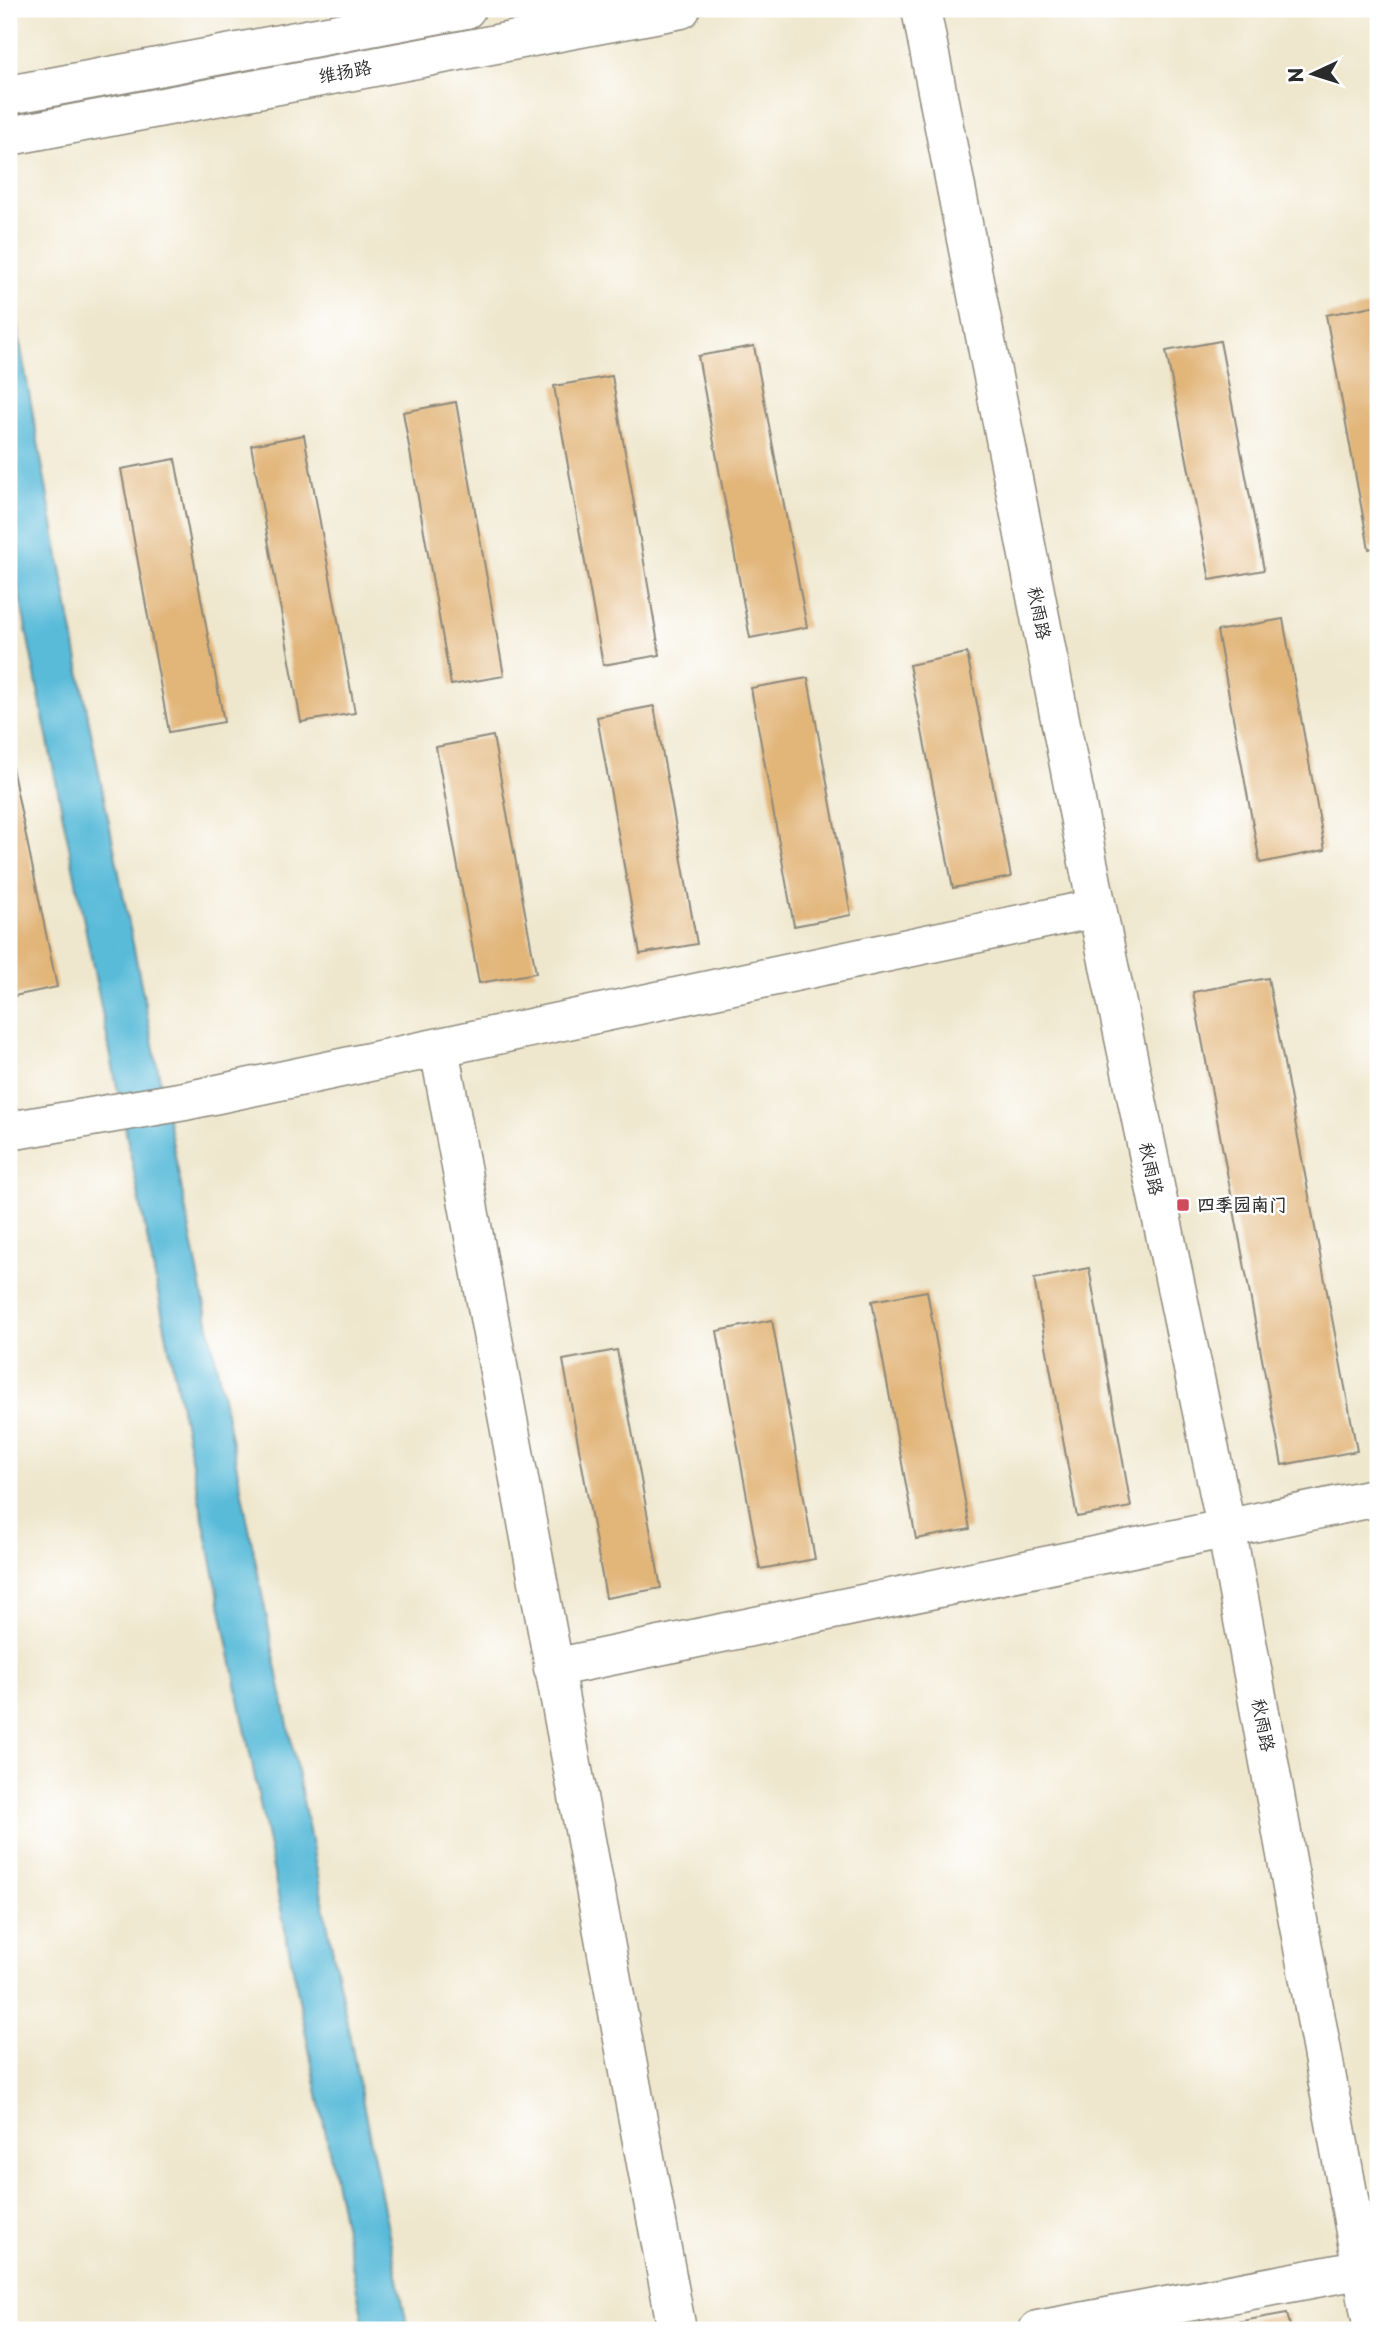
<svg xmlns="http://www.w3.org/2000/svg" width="1387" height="2339" viewBox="0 0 1387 2339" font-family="'Playpen Sans','LXGW WenKai TC',sans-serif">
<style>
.water{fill:#5abbd9;stroke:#427382;stroke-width:2}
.building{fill:#e2b579}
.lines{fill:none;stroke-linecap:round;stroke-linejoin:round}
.minor-casing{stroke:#8d897c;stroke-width:41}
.major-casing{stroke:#8d897c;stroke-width:41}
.minor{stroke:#fff;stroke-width:38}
.major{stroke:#fff;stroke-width:38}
.poi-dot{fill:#d1495b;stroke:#fff;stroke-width:2.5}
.labels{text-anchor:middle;stroke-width:5;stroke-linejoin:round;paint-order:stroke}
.street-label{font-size:18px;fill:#2b2b2b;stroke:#fff}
.poi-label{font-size:18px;font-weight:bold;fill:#2b2b2b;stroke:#fff;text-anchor:start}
</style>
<rect width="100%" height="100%" fill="#fff"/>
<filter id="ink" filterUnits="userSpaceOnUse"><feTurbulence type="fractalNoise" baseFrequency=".0143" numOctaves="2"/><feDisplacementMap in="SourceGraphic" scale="14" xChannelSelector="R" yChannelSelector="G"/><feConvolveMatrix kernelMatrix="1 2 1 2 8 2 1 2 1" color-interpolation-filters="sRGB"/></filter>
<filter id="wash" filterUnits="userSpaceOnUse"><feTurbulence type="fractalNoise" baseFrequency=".00686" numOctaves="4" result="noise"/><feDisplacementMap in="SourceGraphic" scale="28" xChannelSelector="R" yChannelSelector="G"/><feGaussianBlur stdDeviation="1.57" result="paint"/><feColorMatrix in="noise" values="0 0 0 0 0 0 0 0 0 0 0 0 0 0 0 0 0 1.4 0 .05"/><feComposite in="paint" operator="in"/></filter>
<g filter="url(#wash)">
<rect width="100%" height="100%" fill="#efe7cd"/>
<path class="water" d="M9,283L89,722L408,2330H365L43,716L9,541Z"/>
<g id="blocks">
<path class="building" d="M1378,305V547L1369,549L1326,315Z
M1220,341L1264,570L1210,580L1166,351Z
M754,346L807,627L750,638L698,356Z
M612,376L660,655L603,665L554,386Z
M456,402L504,676L451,685L403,412Z
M304,435L355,713L301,722L251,445Z
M175,459L224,722L169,732L121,469Z
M1283,619L1325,850L1260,863L1217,631Z
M967,653L1011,877L953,888L909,665Z
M808,678L851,915L794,926L751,688Z
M654,706L697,944L640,954L597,717Z
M493,736L536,973L479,983L436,747Z
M9,753L57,987L9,997Z
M1268,978L1357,1451L1282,1465L1193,992Z
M1089,1268L1131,1507L1077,1517L1034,1279Z
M927,1291L970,1529L916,1539L872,1301Z
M772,1320L815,1559L760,1569L717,1331Z
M617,1350L661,1588L606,1598L563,1360Z
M1287,2313L1291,2330H1226L1225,2324Z"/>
</g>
</g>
<g filter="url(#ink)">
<use href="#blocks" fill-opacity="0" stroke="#8d897c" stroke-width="2"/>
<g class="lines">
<g class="minor-casing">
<path id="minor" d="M921,9L1097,908L1226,1527L1373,2330
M439,1048L677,2330
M9,1131L185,1101L1097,908
M553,1668L1378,1497
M1038,2330L1364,2269"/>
</g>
<g class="major-casing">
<path id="major" d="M9,95L466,9
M9,136L681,9"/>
</g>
<use href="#minor" class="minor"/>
<use href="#major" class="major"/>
</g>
</g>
<rect class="poi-dot" x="1176" y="1198" width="14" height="14" rx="3.5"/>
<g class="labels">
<g class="street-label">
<text transform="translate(345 72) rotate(-11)" y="6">维扬路</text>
<text transform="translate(1039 613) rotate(79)" y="6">秋雨路</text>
<text transform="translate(1151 1169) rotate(78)" y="6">秋雨路</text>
<text transform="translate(1263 1725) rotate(79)" y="6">秋雨路</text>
</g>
<g class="poi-label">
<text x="1197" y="1211">四季园南门</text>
</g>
</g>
<rect width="1387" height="2339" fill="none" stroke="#fff" stroke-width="35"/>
<g transform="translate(1313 74) rotate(266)" stroke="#ffffff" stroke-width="5" paint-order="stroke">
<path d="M0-5L12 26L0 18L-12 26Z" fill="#2b2b2b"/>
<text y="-10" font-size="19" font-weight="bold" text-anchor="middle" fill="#2b2b2b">N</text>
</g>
</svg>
